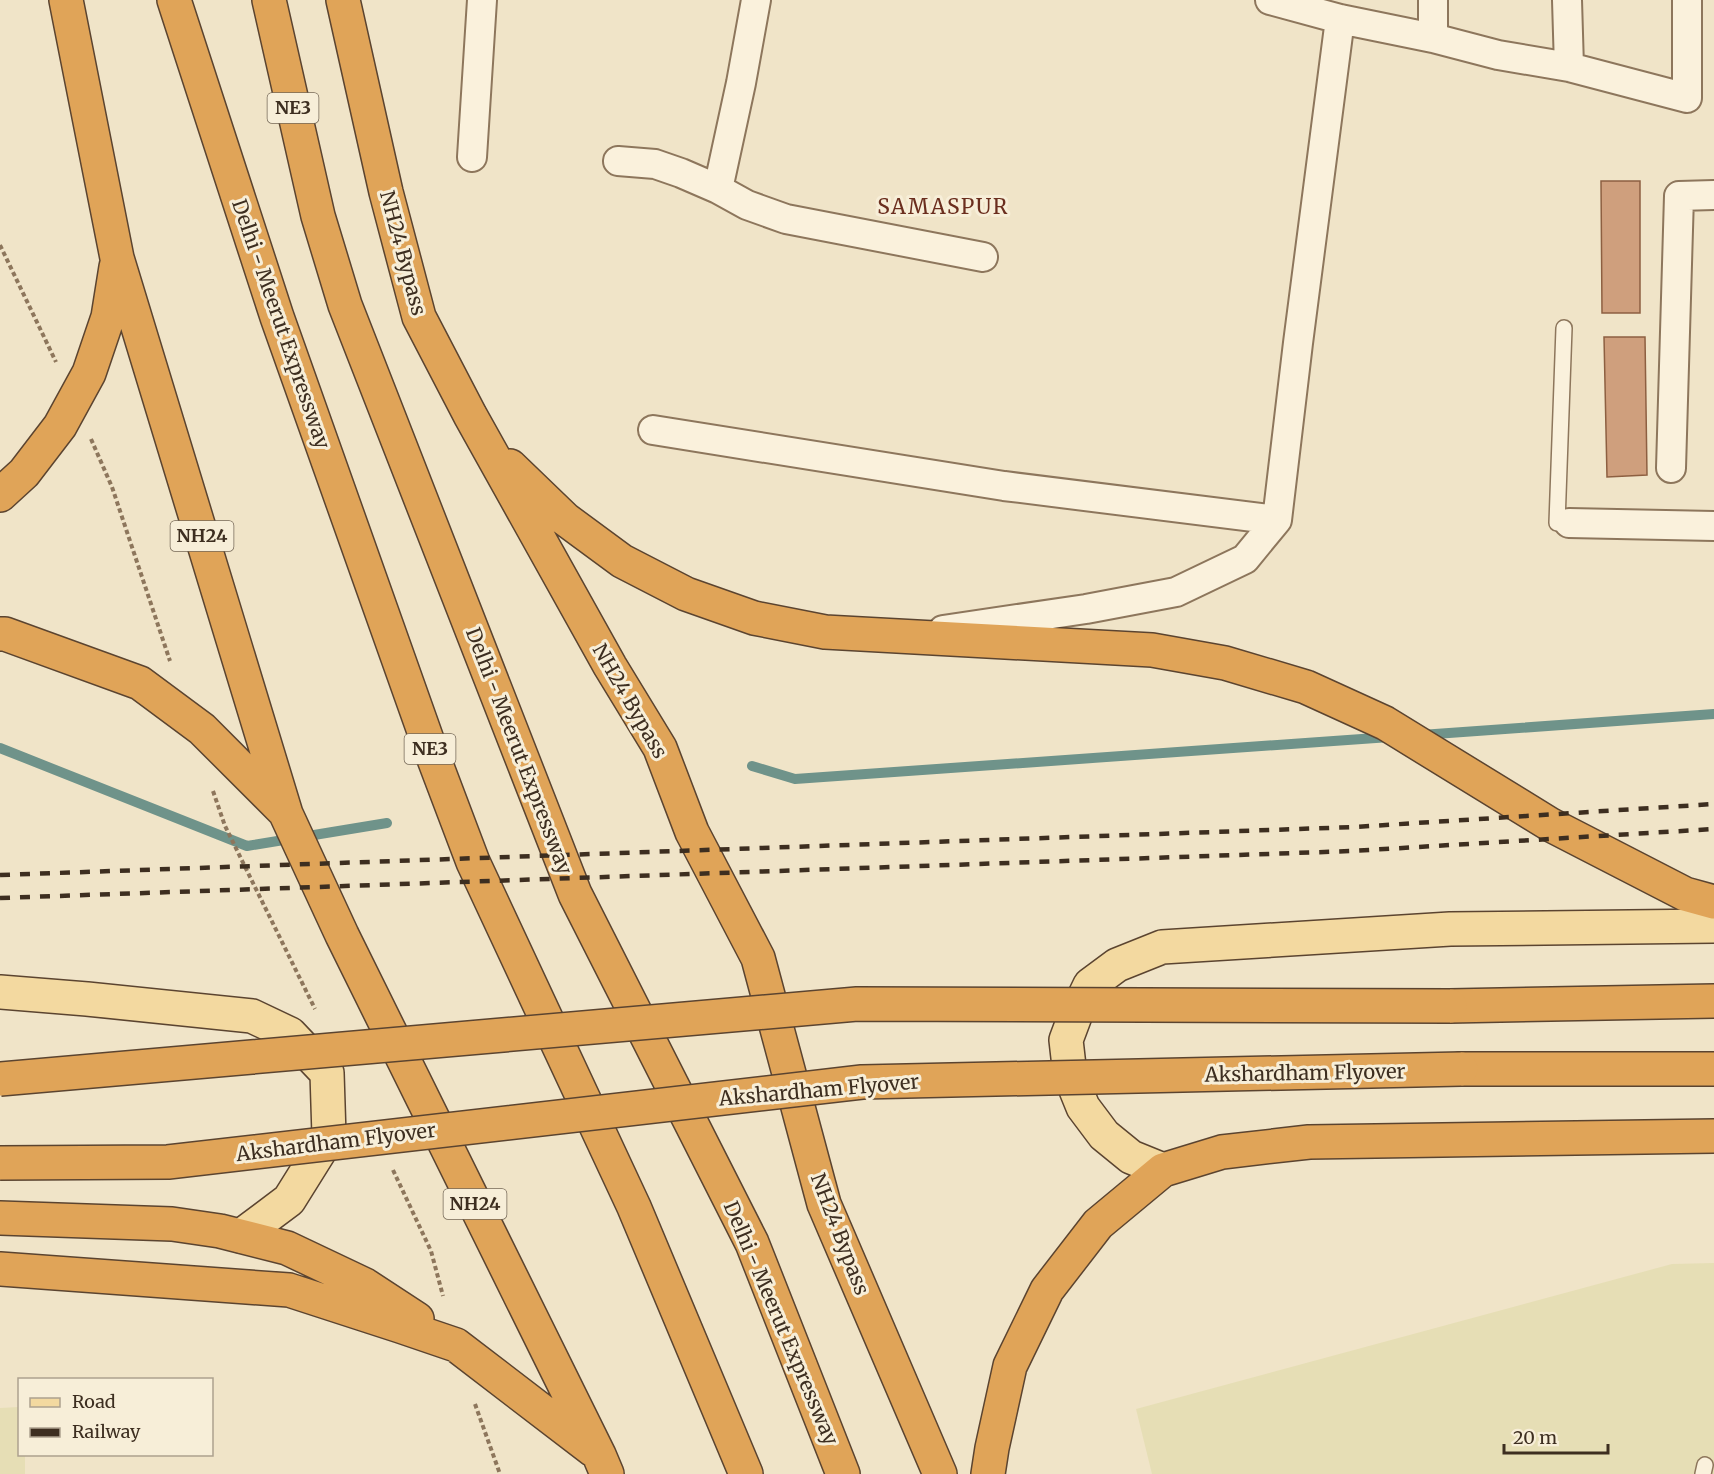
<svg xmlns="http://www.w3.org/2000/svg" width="1714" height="1474" viewBox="0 0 1714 1474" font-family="Merriweather,serif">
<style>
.farmland{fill:#e6deb5}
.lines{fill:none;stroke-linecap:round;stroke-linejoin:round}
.stream{stroke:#6f938a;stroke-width:10}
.building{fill:#cf9f7d;stroke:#8d5f41;stroke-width:1.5}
.lane-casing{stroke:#8d765c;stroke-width:18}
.street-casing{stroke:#8d765c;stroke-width:32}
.primary-casing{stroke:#5b4430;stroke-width:36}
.highway-casing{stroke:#5b4430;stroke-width:36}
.path{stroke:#8d765c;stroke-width:4;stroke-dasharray:4.5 3;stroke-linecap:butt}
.lane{stroke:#faf1dc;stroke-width:15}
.street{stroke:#faf1dc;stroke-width:28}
.primary{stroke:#f3d9a0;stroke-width:33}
.highway{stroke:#e0a458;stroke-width:33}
.rail{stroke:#3d2e20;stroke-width:4.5;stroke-dasharray:10 10;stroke-linecap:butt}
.highway-bridge-casing{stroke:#5b4430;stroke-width:36;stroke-linecap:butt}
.highway-bridge{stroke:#e0a458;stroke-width:33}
.labels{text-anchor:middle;stroke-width:6;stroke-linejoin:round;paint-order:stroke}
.shield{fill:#f7eed8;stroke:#756857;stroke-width:1.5}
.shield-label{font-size:18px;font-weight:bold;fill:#3d2e20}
.street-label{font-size:20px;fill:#3d2e20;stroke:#f7eed8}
.neighbourhood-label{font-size:21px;letter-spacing:1.5px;fill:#6b2e1e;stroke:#f7eed8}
</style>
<rect width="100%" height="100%" fill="#f0e4c8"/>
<path class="farmland" d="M1714,1263V1474H1152L1136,1409L1672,1264Z
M19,1407L20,1454L25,1455V1474H0V1408Z"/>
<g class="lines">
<path class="stream" d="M1421,735L1714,714
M0,748L247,846L387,823
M752,766L795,779L1390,737"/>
</g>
<path class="building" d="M1601,181H1640V313H1602Z
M1604,337H1645L1647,475L1607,477Z"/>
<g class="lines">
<g class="lane-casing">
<path id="lane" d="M1564,328L1557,523H1569
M1703,1474L1705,1465"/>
</g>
<g class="street-casing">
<path id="street" d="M1270,0L1340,19L1433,38V0
M1567,0L1569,67
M1433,38L1498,55L1569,67L1687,98V0
M472,157L482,0
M618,161L655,164L681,173L718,189L747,205L786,219L983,257
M718,189L741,83L756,0
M653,430L1004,486L1277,520
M1671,468L1679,196L1714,195
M1569,523L1714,526
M943,630L1086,609L1176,592L1245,559L1277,520L1298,343L1340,19"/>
</g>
<g class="primary-casing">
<path id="primary" d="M0,992L87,999L252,1016L290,1034L327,1073L329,1136L289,1200L241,1236
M1163,1170L1131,1157L1104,1135L1083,1107L1070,1075L1066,1040L1075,1016L1090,985L1117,965L1162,947L1450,929L1714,926"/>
</g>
<g class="highway-casing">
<path id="highway" d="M66,0L117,258L286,814L342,935L599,1455L607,1474
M174,0L277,317L431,751L473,862L634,1207L746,1474
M269,0L318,216L345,305L575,894L752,1243L843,1474
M343,0L386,192L419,317L470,415L610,666L660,748L692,832L758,958L824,1204L940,1474
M510,466L565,519L622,561L686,594L754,618L825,632L1152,650L1225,663L1306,687L1385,723L1551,825L1685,894L1714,902
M0,495L24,473L60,426L89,373L108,317L116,267
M0,634H5L140,683L202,729L283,810
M1450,1006L1714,1001
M1461,1069H1714
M0,1218L172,1224L220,1231L287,1248L365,1285L417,1319
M0,1269L289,1290L400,1326L456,1345L593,1450
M988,1474L992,1448L1010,1366L1047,1290L1098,1224L1163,1170L1222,1152L1309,1142L1714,1136"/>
</g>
<path class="path" d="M0,245L56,362
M91,439L112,487L170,661
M213,791L225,826L315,1009
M393,1170L431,1251L443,1296
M475,1404L500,1474"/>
<use href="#lane" class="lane"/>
<use href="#street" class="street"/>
<use href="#primary" class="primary"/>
<use href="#highway" class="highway"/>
<path class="rail" d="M0,875L1354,827L1714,804
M0,898L1352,851L1714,829"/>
<g class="highway-bridge-casing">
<path id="highway-bridge" d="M0,1079L857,1004L1450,1006
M0,1163L168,1162L862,1082L1461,1069"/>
</g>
<use href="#highway-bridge" class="highway-bridge"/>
</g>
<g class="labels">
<g class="shield">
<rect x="267.5" y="93" width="51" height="30" rx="4.5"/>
<rect x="170.5" y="521" width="63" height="30" rx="4.5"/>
<rect x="404.5" y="734" width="51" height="30" rx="4.5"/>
<rect x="443.5" y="1189" width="63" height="30" rx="4.5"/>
</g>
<g class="shield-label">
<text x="293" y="114">NE3</text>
<text x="202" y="542">NH24</text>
<text x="430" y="755">NE3</text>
<text x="475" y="1210">NH24</text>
</g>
<g class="street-label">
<text transform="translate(403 253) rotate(75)" y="7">NH24 Bypass</text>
<text transform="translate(281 324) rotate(71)" y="7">Delhi - Meerut Expressway</text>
<text transform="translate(630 701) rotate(60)" y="7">NH24 Bypass</text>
<text transform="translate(519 751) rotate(69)" y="7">Delhi - Meerut Expressway</text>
<text transform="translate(1305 1073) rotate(-1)" y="7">Akshardham Flyover</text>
<text transform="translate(819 1090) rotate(-5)" y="7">Akshardham Flyover</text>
<text transform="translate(336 1142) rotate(-7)" y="7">Akshardham Flyover</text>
<text transform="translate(840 1234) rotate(69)" y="7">NH24 Bypass</text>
<text transform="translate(781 1323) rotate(67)" y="7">Delhi - Meerut Expressway</text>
</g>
<g class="neighbourhood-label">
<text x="943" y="214">SAMASPUR</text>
</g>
</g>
<rect x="18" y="1378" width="195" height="78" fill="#f7eed8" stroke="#ada18e" stroke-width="1.5"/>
<rect x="30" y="1398" width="30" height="9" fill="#f3d9a0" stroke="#ada18e" stroke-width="1.5"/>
<text x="72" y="1408" font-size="18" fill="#3d2e20">Road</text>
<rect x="30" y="1428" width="30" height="9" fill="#3d2e20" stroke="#ada18e" stroke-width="1.5"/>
<text x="72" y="1438" font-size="18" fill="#3d2e20">Railway</text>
<path d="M1504 1444v9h104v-9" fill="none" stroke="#3d2e20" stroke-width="3"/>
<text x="1513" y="1444" font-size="18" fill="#3d2e20" stroke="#f7eed8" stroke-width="4.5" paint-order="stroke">20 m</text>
</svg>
